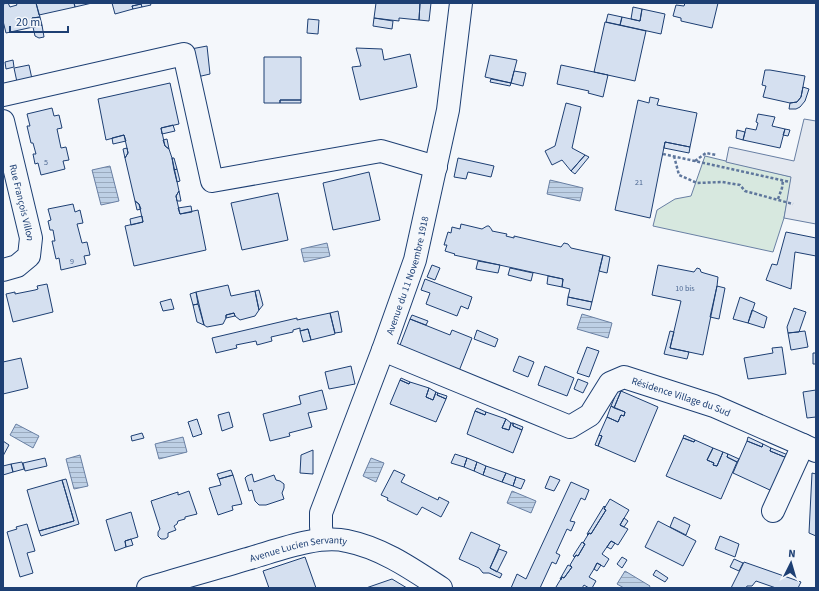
<svg xmlns="http://www.w3.org/2000/svg" width="819" height="591" viewBox="0 0 819 591" font-family="'Source Sans 3',sans-serif">
<style>
.park{fill:#d7e8df;stroke:#687fa3}
.parking{fill:#e3e8f0;stroke:#687fa3}
.water{fill:url(#water-rules);stroke:#687fa3}
.building{fill:#d5e0f0;stroke:#1d3f73}
.lines{fill:none;stroke-linecap:round;stroke-linejoin:round}
.minor-casing{stroke:#1d3f73;stroke-width:24}
.path{stroke:#5e769c;stroke-width:2.5;stroke-dasharray:3 2;stroke-linecap:butt}
.minor{stroke:#f4f7fb;stroke-width:22}
.labels{text-anchor:middle;stroke-width:3;stroke-linejoin:round;paint-order:stroke}
.number-label{font-size:8px;fill:#4b6792}
.street-label{font-size:10px;fill:#1d3f73;stroke:#f4f7fb}
</style>
<defs>
<pattern id="water-rules" width="6" height="5" patternUnits="userSpaceOnUse"><rect width="6" height="5" fill="#bed0e5"/><path d="M0 2.5h6" fill="none" stroke="#9aaabe"/></pattern>
</defs>
<rect width="100%" height="100%" fill="#f4f7fb"/>
<path class="park" d="M705,156L792,177L784,218L773,252L653,226L657,210L675,199L691,196Z"/>
<path class="parking" d="M804,119L816,121V224L784,218L791,177L726,162L729,147L794,161Z"/>
<path class="water" d="M110,166L119,201L101,205L92,170Z
M550,180L583,188L580,201L547,194Z
M327,243L330,256L304,262L301,249Z
M582,314L612,323L608,338L577,329Z
M16,424L39,436L33,448L10,435Z
M183,437L187,452L159,459L155,444Z
M80,455L88,486L74,489L66,459Z
M371,458L384,463L376,482L363,476Z
M512,491L536,501L531,513L507,503Z
M625,571L650,586L649,588H624L617,584Z"/>
<path class="building" d="M8,3L10,7L17,5L16,3H36L40,17L32,18L34,27L42,25L44,37L39,38L35,36L33,27L6,33L3,21V4Z
M36,3H74L75,7L39,15Z
M74,3H92L75,7Z
M112,3H150L151,5L142,7L141,4L132,6L133,9L115,14Z
M376,3H420L419,20L399,18V21L374,18Z
M420,3H431L429,21L419,20Z
M685,3H718L712,28L681,21V18L673,16L676,5L684,6Z
M141,4L142,7L133,9L132,6Z
M633,7L642,9L640,21L631,19Z
M642,9L665,14L661,34L620,25L622,17L640,21Z
M608,14L622,17L620,25L606,22Z
M40,17L42,25L34,27L32,18Z
M374,18L393,21L392,29L373,26Z
M308,19L319,20L318,34L307,33Z
M605,22L646,31L635,81L594,72Z
M207,46L210,74L197,77L191,49Z
M356,48L382,49L384,60L410,54L417,87L360,100L352,67L361,66Z
M490,55L517,60L511,83L485,77Z
M264,57H301V100H280V103H264Z
M13,60L14,67L6,69L5,62Z
M29,65L32,79L17,82L14,68Z
M561,65L608,75L603,97L588,93L589,91L557,84Z
M765,70H770L805,76L801,97L797,102L790,103L763,97L766,86L762,85Z
M514,71L526,73L523,86L511,83Z
M491,79L511,83L510,86L490,82Z
M170,83L179,124L161,128L165,146L169,149L172,158L179,191L176,196L177,201L180,214L198,210L206,250L134,266L125,226L143,222L139,204L135,201L125,158L128,153L127,148L124,135L106,140L98,99Z
M803,87L809,89L805,101L800,107L796,109H789L790,103L797,102L801,97Z
M650,97L659,99L657,105L697,113L690,147L665,142L650,218L615,210L638,100L649,103Z
M280,100H301V103H280Z
M566,103L581,107L572,148L585,155L571,171L562,160L552,165L545,151L555,146Z
M52,108L54,116L59,115L62,128L57,129L61,148L66,147L69,160L63,161L65,169L41,175L38,163L35,164L33,154H36L33,143H31L27,126H30L27,114Z
M758,114L775,117L772,126L785,129L780,148L743,140L746,128L756,130L758,123L756,122Z
M173,125L175,131L162,134L161,128Z
M785,129L790,130L788,136L783,135Z
M737,130L745,132L743,140L736,138Z
M124,135L126,141L113,144L112,138Z
M167,139L169,149L165,146L163,140Z
M665,142L690,147L689,153L664,148Z
M127,148L128,153L125,158L123,149Z
M585,155L589,157L575,174L571,171Z
M172,158H174L177,169L174,170Z
M458,158L494,166L491,177L468,172L466,179L454,177Z
M177,169L180,181L177,182L174,170Z
M369,172L380,220L333,230L323,183Z
M179,191L181,201H177L176,196Z
M278,193L288,240L242,250L231,203Z
M135,201L139,204L141,209L137,210Z
M73,204L75,212L80,210L83,223L77,224L82,243L87,242L90,255L84,256L86,264L61,270L59,258L56,259L52,241H55L53,230H50L48,221L51,220L48,209Z
M191,206L192,212L180,214L178,208Z
M142,216L143,222L131,225L130,219Z
M461,224L482,229L487,226H489L492,230V231L507,234L506,236L514,238V236L561,247L564,243L568,244L571,248L603,255L592,302L568,297L570,289L562,287L563,279L454,255L455,254L445,251L447,245H444L448,232L451,233L452,227L460,229Z
M786,232L816,238V256L795,252L791,289L766,280L772,264L777,265Z
M603,255L610,257L607,273L599,271Z
M478,261L500,265L498,273L476,269Z
M432,265L440,268L435,280L427,277Z
M658,265L694,272L697,268L700,269L701,272L704,273L718,277L717,286L703,355L670,348L681,301L652,295Z
M510,268L533,273L531,281L508,275Z
M548,276L563,279L562,287L547,284Z
M425,279L472,297L468,309L461,306L457,316L426,304L430,293L421,290Z
M47,284L53,312L13,322L6,294L15,292V294L35,290L38,289L37,286Z
M228,285L231,296L255,291L259,310L255,316L240,320L235,316L234,313L226,315V318L223,324L207,327L204,325L196,292Z
M717,286L725,288L719,319L710,317Z
M259,290L263,305L259,310L255,291Z
M196,292L198,304L193,305L190,294Z
M568,297L592,302L590,310L567,305Z
M740,297L755,303L748,323L733,319Z
M171,299L174,309L163,311L160,302Z
M198,304L204,325L197,322L193,305Z
M794,308L806,312L799,332L788,333L787,327Z
M752,310L767,317L764,328L748,323Z
M338,311L342,332L335,333L330,313Z
M234,313L235,316L226,318V315Z
M330,313L335,334L311,340L308,329L300,331V328L293,330V332L271,337L272,341L257,345L256,341L236,345L237,348L216,353L212,338L297,318V320Z
M412,315L428,321L426,325L410,319Z
M410,319L450,335L452,330L472,338L459,371L400,345Z
M308,329L311,340L303,342L300,331Z
M477,330L498,339L495,347L474,339Z
M670,331L674,332L670,348L689,352L687,359L664,354Z
M805,331L808,347L791,350L788,333Z
M587,347L599,351L589,377L577,373Z
M782,347L786,374L748,379L744,358L773,353L772,348Z
M813,353H816V364H813Z
M519,356L534,362L528,377L513,371Z
M21,358L28,388L3,394V362Z
M351,366L355,384L329,389L325,372Z
M545,366L574,378L567,396L538,385Z
M401,378L410,382L409,384L400,380Z
M578,379L588,383L583,393L574,389Z
M400,380L409,384L410,382L429,388L426,397L433,400L436,392L438,393L437,395L446,399L436,422L390,404Z
M429,388L436,392L433,400L426,397Z
M618,389L621,391L614,408L611,406Z
M322,390L327,409L308,413L312,427L289,433L290,436L270,441L263,414L301,404L299,396Z
M816,390V419V417L807,418L803,392Z
M621,391L658,407L635,462L598,446L602,436L599,435L607,417L618,422L621,415L624,416L625,412L614,408Z
M438,393L447,396L446,399L437,395Z
M611,406L625,412L624,416L621,415L618,422L607,417Z
M477,408L486,412L485,415L475,411Z
M475,411L485,415L486,412L506,419L502,428L509,430L511,423H513V426L522,430L513,453L467,434Z
M229,412L233,427L222,431L218,415Z
M197,419L202,434L193,437L188,422Z
M506,419L511,423L509,430L502,428Z
M513,423L523,427L522,430L513,426Z
M142,433L144,438L132,441L131,436Z
M599,435L602,436L598,446L595,445Z
M684,435L695,440L694,442L683,438Z
M748,437L763,444L762,447L747,441Z
M683,438L694,442L695,440L713,448L707,460L714,463L713,465L717,466L723,452L728,454L727,457L737,462L721,499L666,476Z
M3,441L9,445L3,456Z
M747,441L762,447L763,444L771,448L770,451L787,458L772,491L733,473Z
M713,448L723,452L717,466L713,465L714,463L707,460Z
M771,448L788,455L787,458L770,451Z
M313,450V474L300,473L301,455Z
M455,454L467,458L464,467L451,463Z
M728,454L739,459L737,462L727,457Z
M45,458L47,466L25,471L23,463Z
M467,458L477,462L474,471L464,467Z
M22,462L24,469L13,472L11,464Z
M477,462L486,466L483,475L474,471Z
M11,464L13,472L3,475V466Z
M486,466L506,473L502,482L483,475Z
M231,470L233,475L219,479L217,474Z
M394,470L405,475L401,482L438,500L439,497L449,502L441,517L422,507L417,515L387,500L388,498L381,495Z
M506,473L516,477L513,486L502,482Z
M812,473L816,474V536L809,533Z
M252,474L254,482L274,475L276,480L280,481L284,484V488L282,493L284,499L266,505H259L255,501L252,490L249,491L245,478L247,476Z
M233,475L242,504L232,506L233,510L218,515L209,488L221,485L219,479Z
M550,476L560,480L554,491L545,488Z
M516,477L525,480L521,489L513,486Z
M66,479L79,524L41,536L39,531L74,521L62,480Z
M62,480L74,521L39,531L27,490Z
M571,482L589,490L585,500L581,498L570,521L575,522L571,531L567,529L556,553L560,555L556,564L552,562L540,588H511L517,574L526,579Z
M189,491L197,514L185,517V519L178,521L177,524L174,526L176,530L168,533V537L165,539H161L158,536V532L160,529L151,501L178,492V495Z
M610,499L629,510L620,525L628,529L618,545L611,541L602,554L609,559L604,567L597,563L594,569L589,577L596,581L592,588H589L584,585L582,588H557L556,587L562,577L564,578L572,567L570,565L576,555L578,556L585,544L583,543L589,533L591,534L606,510L604,509Z
M604,506L605,507L604,509L606,510L591,534L589,533L588,535L587,534Z
M131,512L138,537L125,541L126,547L115,551L106,520Z
M674,517L690,525L686,535L670,527Z
M624,518L628,521L624,527L620,525Z
M658,521L696,541L683,566L645,547Z
M27,524L35,551L27,553L33,573L20,577L7,532L17,529L16,527Z
M471,532L500,545L490,568L502,574L500,578L489,573H483L479,568L459,559Z
M720,536L739,544L735,557L715,549Z
M131,539L133,545L126,547L125,541Z
M611,541L615,543L611,549L607,547Z
M582,542L585,544L578,556L576,555L575,557L573,556Z
M499,549L507,552L497,572L490,568Z
M305,557L316,588H269L263,571Z
M622,557L627,560L622,568L617,564Z
M734,559L743,563L739,571L730,567Z
M744,562L801,582L798,588H776L756,581L752,586H747L746,588H731Z
M597,563L601,565L597,571L594,569Z
M568,565L572,567L564,578L562,577L561,580L560,579Z
M656,570L668,578L665,582L653,575Z
M392,579L407,588H366Z"/>
<g class="lines">
<g class="minor-casing">
<g id="minor">
<path d="M3,95L184,54L212,181L381,151L436,167"/>
<path id="s1" d="M3,121L31,238L29,256L17,266L3,270"/>
<path id="s2" d="M383,350L570,427L590,415L610,383L624,377L714,406L803,445L816,451"/>
<path d="M773,511L803,445"/>
<path id="s3" d="M322,539L321,526V513L383,350L415,260L448,110L461,3"/>
<path id="s4" d="M148,588C181,578 214,569 247,559C276,551 318,534 347,541C382,548 412,569 441,588"/>
</g>
</g>
<path class="path" d="M663,154L790,182
M674,156L679,175L697,183L722,182L740,185L745,191L793,204
M695,161L706,153L716,155
M778,199L782,188L783,180"/>
<use href="#minor" class="minor"/>
</g>
<g class="labels">
<g class="number-label">
<text x="46" y="165">5</text>
<text x="639" y="185">21</text>
<text x="72" y="264">9</text>
<text x="685" y="291">10 bis</text>
</g>
<g class="street-label">
<text dy="4" stroke="none"><textPath href="#s1" startOffset="84">Rue François Villon</textPath></text>
<text dy="4" stroke="none"><textPath href="#s3" startOffset="279">Avenue du 11 Novembre 1918</textPath></text>
<text dy="4" stroke="none"><textPath href="#s2" startOffset="339">Résidence Village du Sud</textPath></text>
<text dy="4" stroke="none"><textPath href="#s4" startOffset="156">Avenue Lucien Servanty</textPath></text>
</g>
</g>
<rect width="819" height="591" fill="none" stroke="#1d3f73" stroke-width="8"/>
<g transform="translate(791 563) rotate(5)" stroke="#f4f7fb" stroke-width="3" paint-order="stroke">
<path d="M0-3L7 15L0 10L-7 15Z" fill="#1d3f73"/>
<text y="-6" font-size="11" font-weight="bold" text-anchor="middle" fill="#1d3f73">N</text>
</g>
<path d="M10 26v6h58v-6" fill="none" stroke="#1d3f73" stroke-width="2"/>
<text x="16" y="26" font-size="12" fill="#1d3f73" stroke="#f4f7fb" stroke-width="3" paint-order="stroke">20 m</text>
</svg>
